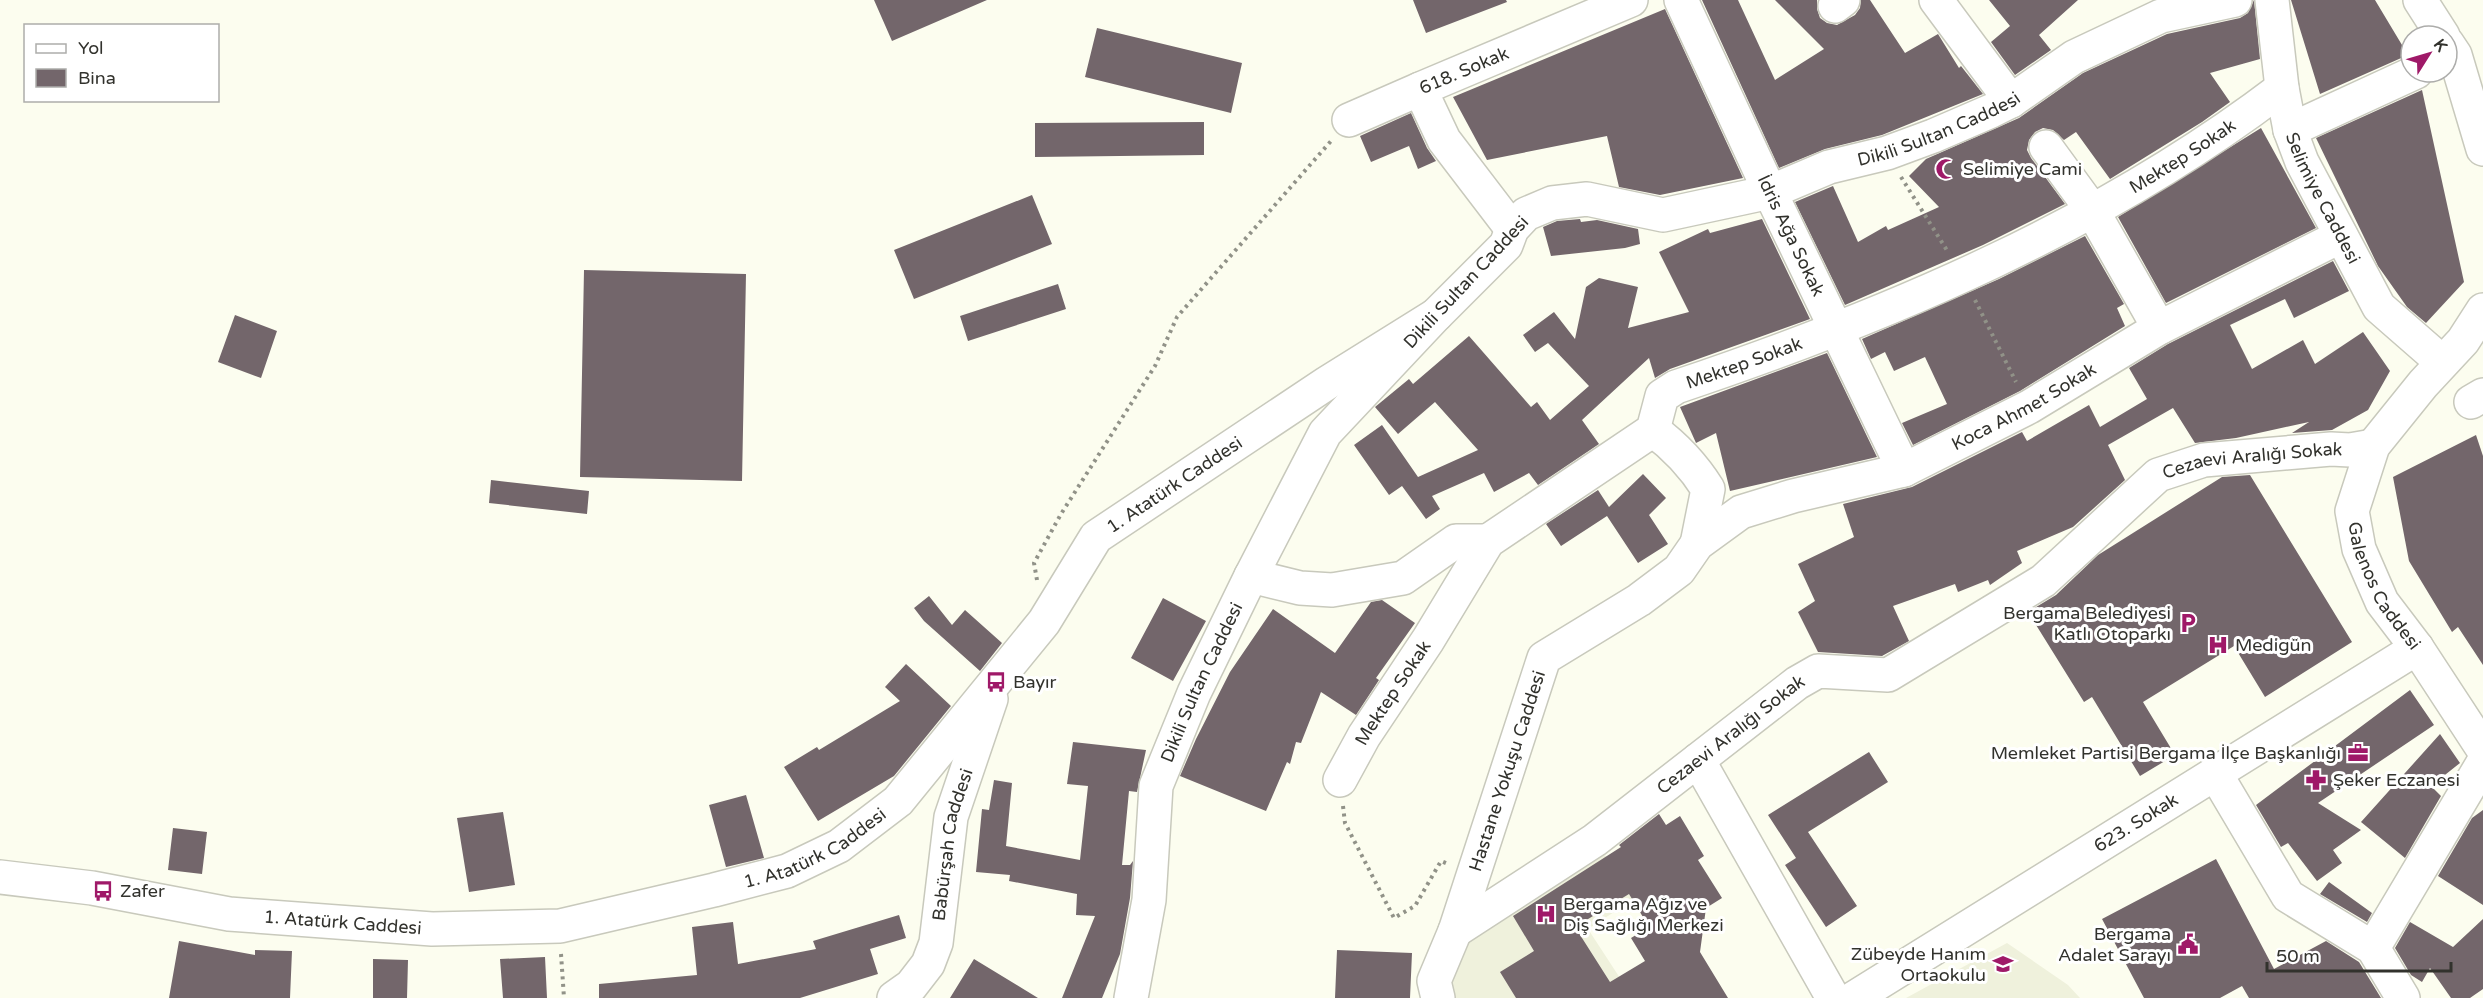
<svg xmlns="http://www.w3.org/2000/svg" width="2483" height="998" viewBox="0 0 2483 998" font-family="'Varela Round',sans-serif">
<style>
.built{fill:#eff1dc}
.building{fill:#73666b;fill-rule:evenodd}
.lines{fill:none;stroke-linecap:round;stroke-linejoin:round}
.minor-casing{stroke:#c8c9bc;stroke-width:36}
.major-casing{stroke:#c8c9bc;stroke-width:36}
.path{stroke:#919288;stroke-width:4;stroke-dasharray:3 4.5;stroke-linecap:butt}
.minor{stroke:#fff;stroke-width:33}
.major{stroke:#fff;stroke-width:33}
.labels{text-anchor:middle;stroke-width:6;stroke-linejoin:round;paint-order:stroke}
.street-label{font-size:18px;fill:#32322d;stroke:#fff}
.poi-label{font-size:18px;fill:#32322d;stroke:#fff;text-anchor:start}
</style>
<rect width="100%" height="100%" fill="#fcfdef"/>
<path class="built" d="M1595,840L1634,899L1588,929L1633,998H1438L1455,931Z
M2007,943L2068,985L2080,998H1906Z"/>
<path class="building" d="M874,0H987L892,41Z
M1413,0H1506L1507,2L1426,33Z
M1702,0H1738L1775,80L1824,49L1775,0H1817V9L1820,18L1827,23L1837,25L1855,15L1860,8L1861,0H1870L1905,53L1938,34L1959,68L1961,66L1983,94L1882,135L1825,149L1779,168Z
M1989,0H2078L2039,35L2051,50L2015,75L1991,42L2010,26Z
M2254,0L2260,59L2210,73L2230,102L2202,122L2110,179L2076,132L2064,140L2053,130L2043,128L2035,132L2029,140L2027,150L2031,158L2065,204L1983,245L1845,305L1795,202L1833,186L1858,242L1886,226L1888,230L1939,207L1909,176L1926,159L2019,118L2083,73L2167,34L2240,18L2248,13Z
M2291,0H2375L2408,55L2320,94Z
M1665,9L1743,178L1660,195L1619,187L1607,136L1487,160L1453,97Z
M1097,28L1242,63L1231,113L1085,77Z
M2422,90L2464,282L2426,323L2407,307L2378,266L2316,138Z
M1411,113L1427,148L1436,161L1418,169L1409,146L1371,162L1360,136Z
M1204,122V155L1035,157V123Z
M2261,128L2316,228L2166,303L2118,217Z
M1032,195L1052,244L914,299L894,250Z
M1580,219L1581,222L1597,220L1638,229L1640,244L1625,248L1551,256L1543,227L1557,221Z
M1762,219L1810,319L1670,369L1655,378L1649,358L1582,420L1599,444L1538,485L1529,473L1494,492L1484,473L1432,496L1440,509L1426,519L1402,486L1389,495L1354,445L1382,425L1418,477L1478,450L1435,402L1398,434L1375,407L1409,379L1413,384L1469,336L1531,407L1537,402L1550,420L1589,386L1548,343L1535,352L1523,335L1554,312L1575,339L1586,287L1599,278L1638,287L1628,328L1689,312L1659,252L1708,229L1710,233Z
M2085,236L2124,304L2117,308L2125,326L2020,391L1913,445L1902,423L1947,404L1925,357L1894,371L1885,352L1871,359L1862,339L1999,279Z
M2333,261L2349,291L2294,318L2285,299L2230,325L2252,369L2303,340L2315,364L2363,332L2390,371L2368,410L2332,430L2292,433L2309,422L2236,438L2195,443L2173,408L2108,445L2125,480L2073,527L2017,551L2022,563L1990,585L1988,580L1958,592L1955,584L1893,606L1909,641L1882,656L1818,652L1798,612L1815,601L1798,564L1854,537L1843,504L1912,487L2022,432L2027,441L2089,405L2100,427L2147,399L2129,368L2168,344Z
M584,270L746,274L742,481L580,477Z
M1058,284L1066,309L968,341L960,316Z
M235,315L277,331L261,378L218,362Z
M1827,353L1877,457L1730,491L1716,433L1696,443L1680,407Z
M2476,435L2483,456V665L2458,627L2452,632L2409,561L2393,477Z
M1643,474L1666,498L1649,515L1668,544L1638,563L1607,516L1561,546L1546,524L1598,490L1609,507Z
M2250,475L2352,642L2265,697L2234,646L2143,702L2175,755L2140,776L2092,697L2084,702L2028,612L2056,595L2098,555L2222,477Z
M491,480L589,491L587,514L489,503Z
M929,596L952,625L965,610L1002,643L980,671L924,621L914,608Z
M1163,598L1206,621L1173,681L1131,658Z
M1382,600L1415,623L1376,678L1379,680L1356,715L1321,692L1301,743L1296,742L1290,764L1287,762L1266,811L1180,776L1196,739L1230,672L1273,609L1335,653L1371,602Z
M906,664L951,706L894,776L818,821L784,767L817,747L819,750L900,701L885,687Z
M2410,690L2434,725L2318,803L2361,830L2333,850L2342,863L2317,881L2288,843L2281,847L2256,805Z
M2440,734L2460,763L2431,786L2441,796L2405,858L2361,822Z
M1073,742L1146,750L1137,792L1129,791L1122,865H1130L1133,861L1130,898L1120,954L1102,998H1062L1095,916L1076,915L1077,894L1009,881L1010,875L976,872L982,809L989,810L994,780L1012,783L1006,846L1080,860L1088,786L1067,784Z
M1869,752L1888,782L1808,832L1857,906L1826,927L1785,865L1796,858L1768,815Z
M746,795L764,858L726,867L709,805Z
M2483,810V905L2438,876L2472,818Z
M503,812L515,885L469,892L457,818Z
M1659,814L1666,825L1680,816L1704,856L1698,860L1722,898L1706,908L1700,952L1728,998H1516L1500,972L1534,951L1513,916L1621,847L1619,845ZM1629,894L1649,927L1631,938L1645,961L1610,982L1575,927Z
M173,828L207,832L202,874L168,870Z
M2216,859L2274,969L2326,941L2359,962L2381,998H2249L2242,986L2220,998H2144L2102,919Z
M2329,882L2372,913L2367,922L2320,894Z
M899,915L906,938L870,949L878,974L800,998H599V984L697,975L692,927L733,922L738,964L816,949L813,941Z
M2483,919V989L2470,998H2451L2430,968L2422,982L2411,975L2395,948L2410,922L2453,947Z
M179,941L255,955V950L292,951L290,998H169Z
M1337,950L1412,953L1410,998H1335Z
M545,957L547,998H503L500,959Z
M373,959L408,960L407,998H373Z
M974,959L1038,998H950Z"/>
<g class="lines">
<g class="minor-casing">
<g id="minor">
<path id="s1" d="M1681,0L1770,192L1904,470"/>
<path d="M1936,0L2011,101"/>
<path id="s2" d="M2272,0L2282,88L2290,130L2302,162L2379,307L2442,362"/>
<path d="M1835,6L1843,0"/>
<path d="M1349,120L1420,89"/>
<path d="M2290,130L2416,72"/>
<path d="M2046,147L2092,210L2159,328"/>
<path id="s3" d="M1512,229L1444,140L1420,89L1631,0"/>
<path d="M2471,402L2483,395"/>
<path d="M1653,430C1676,447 1693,465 1708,489L1697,544"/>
<path d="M1251,576L1300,588L1332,590L1403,578L1456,541H1488"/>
<path d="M1698,760L1833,998"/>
<path d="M2215,773L2288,896L2373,948L2403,998"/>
<path id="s4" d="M1340,780L1364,736L1428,640L1488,541L1653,430L1662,396L1676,387C1890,315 2101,226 2282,88"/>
<path id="s5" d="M0,877L92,888L229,914L432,929L560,926L714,890L787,871L839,846L898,801L1044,622L1096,537L1327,383L1436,315"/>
<path id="s6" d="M1455,931L1595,840L1797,683L1818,671L1888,675L2043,581L2158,475L2204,460L2331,449L2350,450L2373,446"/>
<path d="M2373,948L2483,763"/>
<path id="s7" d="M894,998L911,986L928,964L936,943L951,817L991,699"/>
<path id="s8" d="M1131,998L1149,900L1156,786L1194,693L1251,576L1325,433L1436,315L1506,245L1512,229L1526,214L1552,203L1587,199L1663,215L1770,192L1829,167L1887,153L1933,136L1991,111L2011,101L2074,57L2161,16L2235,0"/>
<path id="s9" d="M1438,998L1434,981L1455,931L1544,658L1639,600L1679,570L1697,544L1741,512L1793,496L1904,470L2029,407L2159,328L2341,236"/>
<path id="s10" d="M1854,998L2417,648"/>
</g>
</g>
<g class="major-casing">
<g id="major">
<path d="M2420,0L2443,36"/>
<path d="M2447,43L2455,55L2483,149"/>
<path id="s11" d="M2483,310L2463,341L2423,384L2373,446L2352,511L2359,549L2382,602L2417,648L2483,749"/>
</g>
</g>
<path class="path" d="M1901,177L1948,252
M1975,300L2016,382
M1037,580L1034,563L1061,514L1155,366L1177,317L1331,141
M1343,806L1345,823L1394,918L1415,906L1441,861L1448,864
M561,954L564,998"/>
<use href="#minor" class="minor"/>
<use href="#major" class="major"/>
</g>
<defs>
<g id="mosque-bare" transform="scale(1.62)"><path d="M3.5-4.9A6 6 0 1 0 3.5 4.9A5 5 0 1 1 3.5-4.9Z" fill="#9f1968" stroke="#fff" stroke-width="2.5" paint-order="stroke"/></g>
<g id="parking-bare" transform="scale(1.62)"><path d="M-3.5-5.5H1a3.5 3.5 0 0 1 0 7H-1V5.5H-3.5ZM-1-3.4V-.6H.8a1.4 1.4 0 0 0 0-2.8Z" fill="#9f1968" stroke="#fff" stroke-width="2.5" paint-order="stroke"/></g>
<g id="hospital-bare" transform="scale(1.62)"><path d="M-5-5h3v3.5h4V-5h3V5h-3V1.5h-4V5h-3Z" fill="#9f1968" stroke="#fff" stroke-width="2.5" paint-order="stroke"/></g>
<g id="bus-bare" transform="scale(1.62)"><path d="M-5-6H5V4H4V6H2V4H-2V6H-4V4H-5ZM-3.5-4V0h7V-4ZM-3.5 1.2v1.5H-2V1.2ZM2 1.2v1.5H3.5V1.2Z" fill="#9f1968" stroke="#fff" stroke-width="2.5" paint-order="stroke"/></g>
<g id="office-bare" transform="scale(1.62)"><path d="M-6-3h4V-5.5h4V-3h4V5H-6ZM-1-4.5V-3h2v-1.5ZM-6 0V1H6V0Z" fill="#9f1968" stroke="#fff" stroke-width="2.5" paint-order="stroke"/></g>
<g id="pharmacy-bare" transform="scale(1.62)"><path d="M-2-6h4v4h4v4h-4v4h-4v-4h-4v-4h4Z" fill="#9f1968" stroke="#fff" stroke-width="2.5" paint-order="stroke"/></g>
<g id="civic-bare" transform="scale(1.62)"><path d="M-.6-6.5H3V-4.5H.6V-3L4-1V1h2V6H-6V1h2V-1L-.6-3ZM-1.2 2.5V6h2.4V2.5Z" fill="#9f1968" stroke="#fff" stroke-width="2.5" paint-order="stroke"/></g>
<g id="school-bare" transform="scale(1.62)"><path d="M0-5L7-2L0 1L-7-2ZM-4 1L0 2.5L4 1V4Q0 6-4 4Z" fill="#9f1968" stroke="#fff" stroke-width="2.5" paint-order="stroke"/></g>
</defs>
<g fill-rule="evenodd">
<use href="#mosque-bare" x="1946" y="169"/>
<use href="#parking-bare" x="2188" y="623"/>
<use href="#hospital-bare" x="2218" y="645"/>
<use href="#bus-bare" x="996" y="682"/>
<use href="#office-bare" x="2358" y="753"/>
<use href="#pharmacy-bare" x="2316" y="780"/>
<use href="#bus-bare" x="103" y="891"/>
<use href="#hospital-bare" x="1546" y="914"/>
<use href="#civic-bare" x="2188" y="944"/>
<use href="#school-bare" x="2003" y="964"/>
</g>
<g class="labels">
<g class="street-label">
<text dy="6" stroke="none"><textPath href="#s3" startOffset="216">618. Sokak</textPath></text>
<text dy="6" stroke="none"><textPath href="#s8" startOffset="1335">Dikili Sultan Caddesi</textPath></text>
<text dy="6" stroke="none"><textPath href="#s4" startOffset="1090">Mektep Sokak</textPath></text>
<text dy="6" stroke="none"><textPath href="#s2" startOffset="207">Selimiye Caddesi</textPath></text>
<text dy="6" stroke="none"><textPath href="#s1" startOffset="260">İdris Ağa Sokak</textPath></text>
<text transform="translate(1466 282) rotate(-47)" y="6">Dikili Sultan Caddesi</text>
<text dy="6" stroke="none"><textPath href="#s4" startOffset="604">Mektep Sokak</textPath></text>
<text dy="6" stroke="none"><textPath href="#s9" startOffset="910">Koca Ahmet Sokak</textPath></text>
<text dy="6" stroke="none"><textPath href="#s6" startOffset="951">Cezaevi Aralığı Sokak</textPath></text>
<text dy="6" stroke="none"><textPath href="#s5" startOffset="1354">1. Atatürk Caddesi</textPath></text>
<text dy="6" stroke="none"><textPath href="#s11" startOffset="326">Galenos Caddesi</textPath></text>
<text dy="6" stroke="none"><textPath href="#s8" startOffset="327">Dikili Sultan Caddesi</textPath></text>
<text dy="6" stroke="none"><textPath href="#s4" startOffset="102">Mektep Sokak</textPath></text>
<text dy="6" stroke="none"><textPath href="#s6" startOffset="339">Cezaevi Aralığı Sokak</textPath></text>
<text dy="6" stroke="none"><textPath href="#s9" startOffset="240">Hastane Yokuşu Caddesi</textPath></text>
<text dy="6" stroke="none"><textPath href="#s10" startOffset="332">623. Sokak</textPath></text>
<text dy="6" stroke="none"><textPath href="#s5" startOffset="832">1. Atatürk Caddesi</textPath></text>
<text dy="6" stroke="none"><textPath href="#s7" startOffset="171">Babürşah Caddesi</textPath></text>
<text dy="6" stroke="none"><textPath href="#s5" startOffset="346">1. Atatürk Caddesi</textPath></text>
</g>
<g class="poi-label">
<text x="1963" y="175">Selimiye Cami</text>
<text x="2171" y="619" text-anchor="end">Bergama Belediyesi<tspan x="2171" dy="21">Katlı Otoparkı</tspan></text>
<text x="2235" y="651">Medigün</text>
<text x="1013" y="688">Bayır</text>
<text x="2341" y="759" text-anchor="end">Memleket Partisi Bergama İlçe Başkanlığı</text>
<text x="2333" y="786">Şeker Eczanesi</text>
<text x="120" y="897">Zafer</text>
<text x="1563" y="910">Bergama Ağız ve<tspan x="1563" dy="21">Diş Sağlığı Merkezi</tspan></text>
<text x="2171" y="940" text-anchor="end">Bergama<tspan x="2171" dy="21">Adalet Sarayı</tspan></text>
<text x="1986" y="960" text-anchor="end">Zübeyde Hanım<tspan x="1986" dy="21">Ortaokulu</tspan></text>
</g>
</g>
<rect x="24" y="24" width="195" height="78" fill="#ffffff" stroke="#adadab" stroke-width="1.5"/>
<rect x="36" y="44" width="30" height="9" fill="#ffffff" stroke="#adadab" stroke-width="1.5"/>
<text x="78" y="54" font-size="18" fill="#32322d">Yol</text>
<rect x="36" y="69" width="30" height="18" fill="#73666b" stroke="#adadab" stroke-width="1.5"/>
<text x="78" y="84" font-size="18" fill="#32322d">Bina</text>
<g transform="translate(2429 54) rotate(53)"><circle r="28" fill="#ffffff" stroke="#adadab" stroke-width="1.5"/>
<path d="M0-4.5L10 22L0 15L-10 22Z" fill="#9f1968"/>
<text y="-9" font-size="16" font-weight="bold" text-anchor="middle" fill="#32322d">K</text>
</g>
<path d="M2267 962v9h184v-9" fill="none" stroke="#32322d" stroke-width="3"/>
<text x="2276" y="962" font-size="18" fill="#32322d" stroke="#ffffff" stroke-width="4.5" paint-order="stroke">50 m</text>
</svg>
